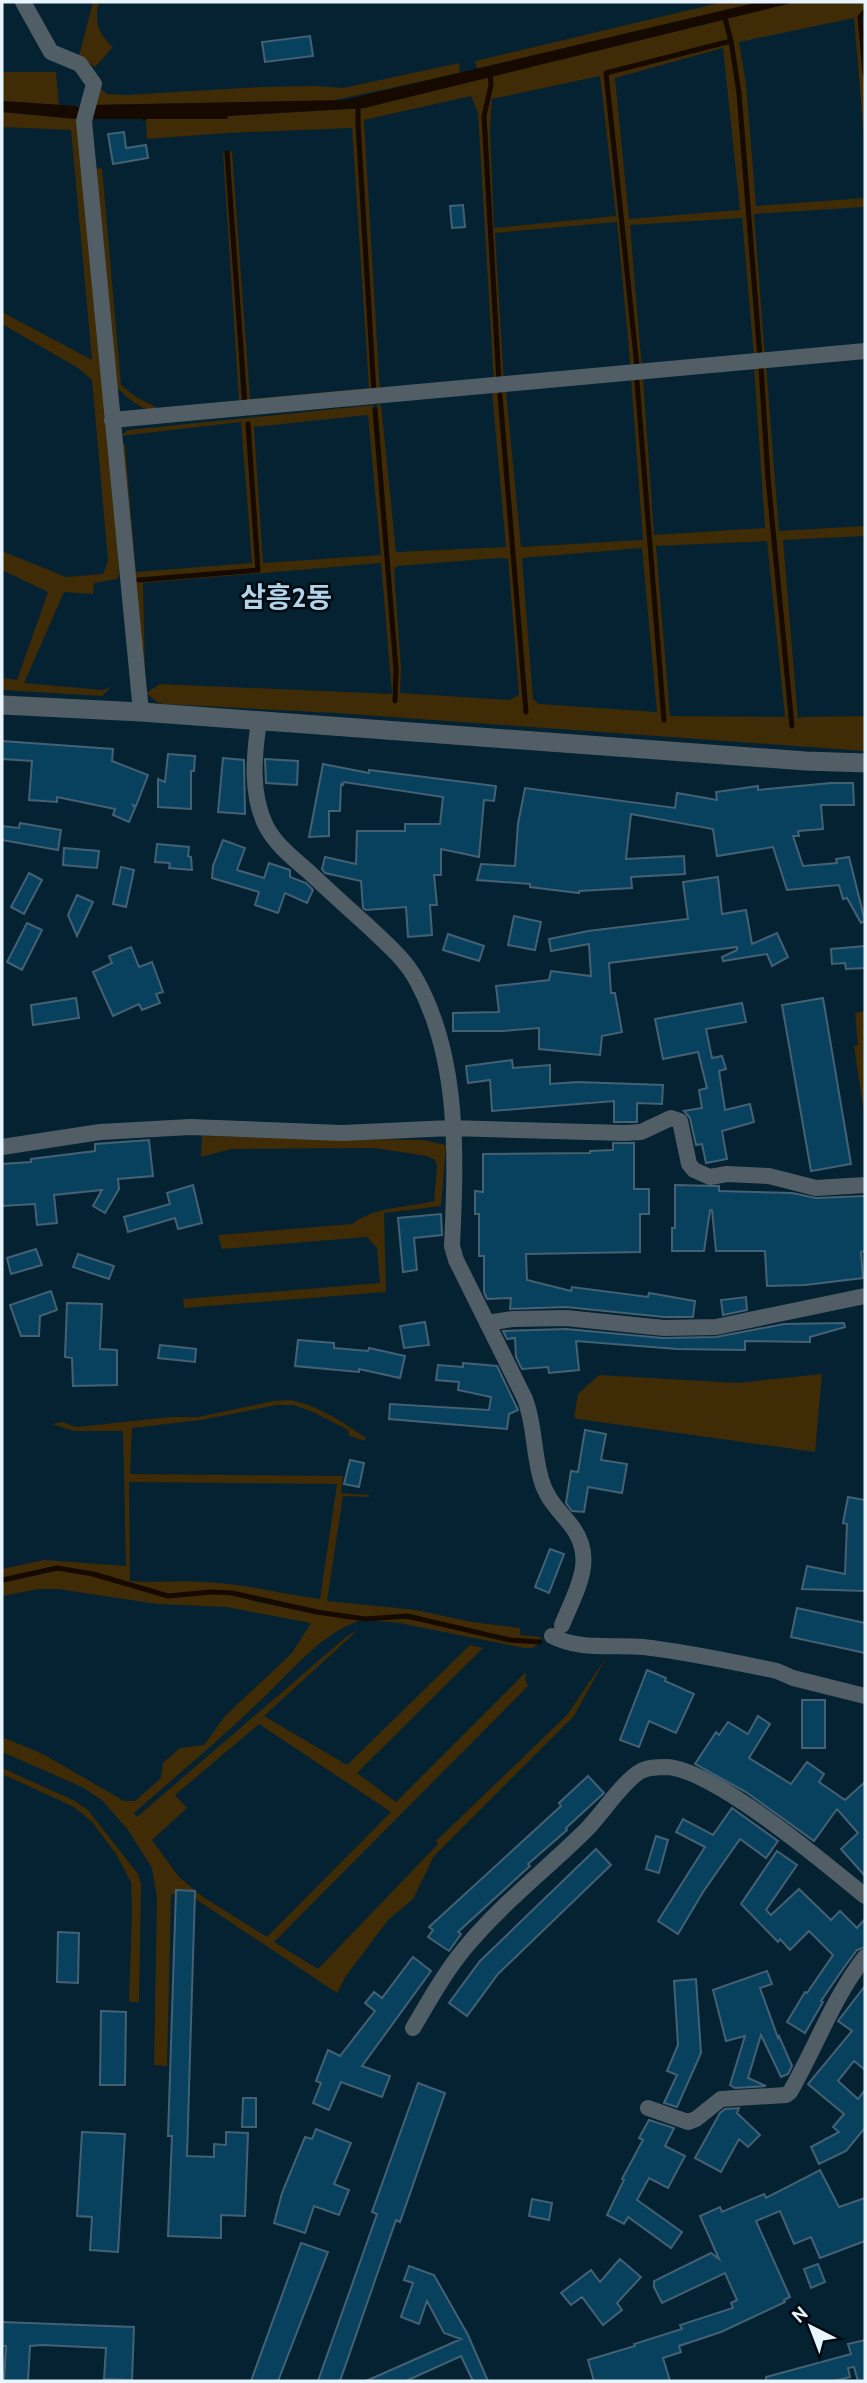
<svg xmlns="http://www.w3.org/2000/svg" width="867" height="2383" viewBox="0 0 867 2383" font-family="Cabin,'Noto Sans KR',sans-serif">
<style>
.green{fill:#3f2b05;fill-rule:evenodd}
.water{fill:#160900}
.lines{fill:none;stroke-linecap:round;stroke-linejoin:round}
.stream{stroke:#160900;stroke-width:5}
.building{fill:#07415e;stroke:#446174;stroke-width:2}
.minor{stroke:#515e66;stroke-width:16}
.tertiary{stroke:#515e66;stroke-width:19}
.labels{text-anchor:middle;stroke-width:5;stroke-linejoin:round;paint-order:stroke}
.quarter-label{font-size:28px;font-weight:bold;fill:#b3d3e9;stroke:#020a11}
</style>
<rect width="100%" height="100%" fill="#052232"/>
<path class="green" d="M93,2H99C94,21 98,34 113,47L95,67L79,56Z
M723,2H759L477,69L475,61Z
M796,2H865V9L859,17L865,94V150L854,18L739,42L746,84L756,206L865,198V207L754,214L765,357H762L741,92L728,18Z
M723,20L730,40L604,74L622,223L635,370L631,371L617,222L495,233L504,382L500,383L485,116L493,76ZM600,76L616,216L494,228L490,128L492,99Z
M730,43L737,95L758,357L754,358L742,218L630,225L642,370H639L608,74ZM723,48L740,210L629,219L615,78Z
M459,63L460,73L330,101L94,105L100,88L107,94L126,95L261,87L316,86L343,88Z
M2,72H56L59,105L2,101Z
M489,77L490,84L482,117L497,383L494,384L478,113L471,96L364,120L380,393L375,394L360,125L358,123L373,395L247,406L237,292L229,153L227,151L242,408C221,410 184,416 164,414C148,413 127,400 117,387L95,169L102,168L121,385L136,397L158,408L239,401L223,153L232,151L250,399L369,388L352,128L227,133L147,139L146,119H227V116L364,108Z
M2,112L77,119L116,515L119,574L117,579L94,583L93,594L64,592L24,683L102,690L111,687L102,696L2,690V678L17,680L48,592L2,570V551L66,577L103,574L108,561L92,380L78,368L2,324V312L92,360L71,130L2,127Z
M766,364L779,531L865,526V536L783,540L798,719L802,717L865,716V751L336,713L164,704L157,702L146,693L160,684L392,694L381,563L143,583L145,676L141,681L117,442L125,445L136,572L252,563L241,422L120,436L128,430L373,405C382,503 396,603 394,702L396,703L398,669L377,405L381,404L396,552L506,547L492,392H498L526,714L528,713L501,392L506,391L521,547L643,540L631,379H636L663,720L665,721L638,379L643,378L654,535L765,528L754,366L759,365L766,478L790,727L793,728L770,476L763,365ZM368,415L381,555L263,563L254,427ZM248,425L250,427L260,571L137,580L256,569ZM767,541L785,717L670,716L656,546ZM642,548L657,712L539,704L533,699L522,558ZM499,558L508,559L519,695L509,700L400,693L401,668L394,571L397,566Z
M865,1011V1120L854,1046L858,1045L855,1013Z
M202,1136L424,1140L446,1145L441,1206L384,1213L386,1292L184,1308L183,1299L380,1283L377,1248L367,1237L222,1249L218,1235L352,1224C376,1206 405,1208 434,1201L437,1166L435,1160L427,1156L373,1148L231,1149L201,1157Z
M822,1374L815,1452L578,1419L574,1417L578,1394L599,1375L737,1383Z
M290,1400C320,1406 342,1422 366,1438L365,1441L349,1436L348,1430L313,1412L294,1405H277L201,1420L132,1428L130,1474L343,1476L341,1493L369,1495V1497L343,1496L327,1601L416,1610L472,1622L520,1628V1635L541,1637L540,1641L510,1639L407,1615L365,1617L317,1611L232,1591H211L168,1595L94,1573L57,1567L2,1579V1569L44,1560L126,1566L123,1431H74L52,1424L63,1422L76,1427L171,1417H198L273,1401ZM129,1482L337,1484L320,1599C282,1594 245,1584 206,1582C180,1580 155,1583 130,1581Z
M59,1570L94,1576L168,1598L213,1593L234,1594L257,1602L321,1615L361,1620C320,1634 293,1670 262,1699C221,1739 177,1775 134,1813L137,1817L346,1637L358,1630L264,1716L347,1765L470,1645L483,1648L357,1773L396,1802L526,1672L525,1679L528,1686L274,1942L318,1969L438,1844L436,1841L567,1715L607,1656L574,1716L434,1856L413,1899L388,1920L346,1976L337,1993L191,1896L171,1894L167,2066L154,2065L157,1897L152,1868L128,1830L102,1800L82,1787L2,1752V1737L43,1754L124,1801H135L161,1778L163,1763L180,1748L204,1745L225,1716L292,1653L311,1623L226,1607L157,1604L58,1589H39L2,1596V1583ZM259,1724L391,1812L267,1937L203,1897L179,1877L152,1840L187,1808L175,1795Z
M385,1618C437,1618 487,1641 540,1643L533,1648H524L399,1623L365,1620Z
M2,1768L73,1800L88,1810L138,1874L141,1884L139,2002H129L132,1914L131,1882L116,1854L92,1822L74,1807L2,1774Z"/>
<path class="water" d="M759,2H796L364,108L228,116L227,119H147L143,121L142,119H92L94,105L344,100Z
M2,101L76,106L80,109L77,119L2,112Z"/>
<g class="lines">
<path class="stream" d="M865,11L860,17L865,74
M724,15L731,41L739,93L760,357
M490,71L491,85L484,116L499,382
M360,103L358,108V124L374,393
M227,153L245,404
M637,366L606,73L731,41
M761,367L768,478L792,726
M637,382L664,720
M500,395L526,712
M375,410L396,669L395,701
M139,580L258,570L248,424
M2,1580L57,1568L93,1574L168,1596L211,1592L232,1593L317,1612L365,1619L407,1616L510,1640L540,1642"/>
</g>
<path class="building" d="M310,36L313,56L265,62L262,42Z
M124,132L126,148L146,145L148,158L113,164L108,134Z
M463,205L465,227L452,228L450,206Z
M2,741L113,749L112,761L148,775L136,806L133,805L135,808L129,822L113,815L115,809L57,797V802L29,800L32,761L2,759Z
M168,754L195,756L194,771H191V809L158,807V779L165,782Z
M223,758L244,760L245,814L218,812Z
M265,759L298,761L297,785L266,783Z
M323,764L369,773V770L496,786L494,801L484,800L479,857L441,849V875H434L437,905H430L432,935L408,937L406,907L366,910L363,908L361,881L325,873L322,869L325,857L356,864L357,831H405V824H440L443,797L344,782L343,785L341,784L340,811H329V836L309,837Z
M831,783H853L854,805H821L823,829L798,831L799,836H793L803,866L837,863L836,859L849,857L865,921L861,923L847,898L843,899L839,885L787,890L773,847L717,856L713,829L631,814L626,859L684,856L685,874L631,877L632,888L579,891V893L530,887V884L477,880L481,864L515,866L518,824L525,788L675,808L677,793L717,800L716,792L758,786V790Z
M20,823L61,830L58,850L2,840V826L19,828Z
M223,840L245,848L237,870L264,878L269,863L290,870V877L306,883L313,890L307,903L285,893L278,913L255,905L259,892L212,878L213,866Z
M157,844L189,847L188,856L191,857L192,870L169,868L170,863L155,862Z
M64,848L99,851L97,868L63,865Z
M121,867L134,870L126,907L113,904Z
M29,873L42,880L24,914L11,907Z
M718,877L722,914L746,910L752,944L777,933L788,957L772,966L767,954L723,961L722,957L737,950V947L609,963L611,993H615L622,1032L602,1036L600,1055L539,1049V1028L503,1031H453V1013L499,1012L496,986L549,980L551,971L591,976L589,944L551,951L549,939L588,931L688,919L683,882Z
M77,895L93,902L77,936L68,915Z
M514,916L541,922L535,950L508,945Z
M27,923L42,930L22,970L7,962Z
M448,934L484,946L479,961L443,950Z
M865,946V968L846,969L845,963L832,964L831,949Z
M131,947L139,967L152,962L163,992L156,994L160,1003L142,1010L139,1004L113,1016L93,972L112,963L109,956Z
M76,998L79,1018L33,1025L31,1005Z
M823,998L851,1164L811,1171L782,1005Z
M742,1003L746,1022L706,1029L712,1058L722,1056L726,1069L719,1071L725,1110L750,1104L754,1122L722,1131L727,1159L706,1163L702,1144L696,1145L690,1118L684,1111L702,1108L699,1090L707,1088L698,1052L663,1059L655,1019Z
M512,1060L513,1068L550,1065V1084L577,1082L663,1085L662,1104L637,1103V1122H614V1101L492,1111L490,1080L468,1083L466,1066Z
M149,1140L153,1176L118,1179L119,1189L105,1213L93,1206L102,1190L54,1195L57,1223L37,1225L35,1204L2,1206V1164L31,1162V1159L95,1151V1144Z
M613,1143H634V1189H649V1214H640V1252L526,1254L527,1280L571,1291L572,1287L648,1297L649,1293L695,1301L693,1317H664L566,1307L510,1309L511,1298L487,1299L484,1292V1256H479V1214H475V1191L483,1192V1154L590,1153V1151L613,1150Z
M193,1185L202,1223L178,1229L175,1218L128,1232L124,1217L170,1204L167,1193Z
M675,1185L719,1186V1191L792,1193L816,1198L865,1196V1251L861,1252L863,1278L805,1285L767,1286L765,1251H716L712,1210H710L704,1251H672V1228H675Z
M441,1214L442,1235L414,1238L417,1270L403,1272L398,1218Z
M36,1249L42,1265L11,1274L7,1258Z
M78,1254L114,1266L109,1279L73,1267Z
M51,1291L57,1310L40,1316L39,1336H21L10,1305Z
M746,1297L747,1310L723,1315L721,1300Z
M67,1303L102,1304L100,1349L117,1350V1385L73,1386L72,1358L65,1357Z
M425,1322L429,1345L404,1348L400,1326Z
M844,1323L845,1327L810,1337V1342L745,1341V1350L677,1349L576,1341L579,1370L549,1373L548,1367L522,1369L516,1357L515,1338L507,1339L503,1331L566,1329L663,1338L716,1337L784,1324Z
M298,1340L334,1343V1348L368,1351L369,1348L405,1356L400,1378L359,1369V1372L295,1366Z
M160,1345L196,1349L195,1362L158,1358Z
M463,1363L497,1366L518,1410L509,1414L507,1429L389,1419L390,1404L489,1410L491,1397L458,1390L459,1382L436,1380L438,1365L463,1367Z
M585,1430L606,1434L601,1460L627,1464L622,1493L588,1487L584,1512L572,1511L566,1503L571,1471L578,1472Z
M350,1460L364,1463L359,1487L344,1484Z
M848,1497L865,1500V1591L802,1589L807,1566L845,1574L847,1524L843,1523Z
M550,1549L564,1554L549,1593L535,1587Z
M797,1608L865,1623V1653L791,1637Z
M647,1670L666,1678L665,1681L694,1694L676,1733L649,1721L639,1747L620,1740Z
M802,1700H825V1748H802Z
M758,1716L770,1724L749,1758L791,1784L807,1762L824,1774L819,1782L845,1800L865,1782V1876L841,1849L858,1833L837,1809L814,1841L746,1792L695,1764L716,1732L719,1735L728,1722L748,1734Z
M588,1776L604,1793L566,1828L567,1830L528,1864L530,1866L458,1932L461,1934L449,1951L428,1937L433,1930L429,1927L561,1806L559,1803Z
M732,1808L778,1841L766,1858L740,1839L703,1892L678,1934L658,1921L705,1847L676,1832L683,1819L713,1835Z
M656,1836L668,1840L659,1873L646,1869Z
M596,1849L611,1865L498,1974L467,2016L449,2003L480,1961Z
M777,1851L797,1865L766,1910L771,1915L799,1889L831,1920L840,1911L857,1928L865,1919V1947L857,1950L845,1966L821,2001L823,2002L805,2033L787,2022L805,1992L807,1993L833,1955L809,1931L790,1950L780,1939L778,1942L741,1904Z
M176,1890L195,1891L187,2156L214,2157V2144L226,2145V2132L248,2133L245,2216L221,2215V2238L168,2236L172,2136H168Z
M58,1932L79,1933L78,1983L57,1982Z
M413,1957L431,1971L362,2066L390,2076L382,2097L341,2082L329,2110L313,2103L321,2083L316,2081L328,2050L340,2056L375,2011L365,2003L374,1992L382,1998Z
M767,1971L772,1984L760,1988L778,2038L779,2036L792,2066L788,2074L781,2077L761,2035L748,2078L766,2086L735,2088L730,2085L745,2036L726,2041L713,1990Z
M696,1979L701,2053L677,2107L664,2103L677,2075L667,2071L678,2045L674,1981Z
M865,1986V2070L854,2061L838,2081L858,2099L865,2090V2128L846,2151L819,2164L811,2147L839,2132L833,2127L844,2114L808,2084L852,2031L838,2021Z
M101,2011L126,2012L125,2085H100Z
M418,2083L445,2093L400,2222L396,2220L340,2381H318L377,2214L372,2212Z
M243,2098H256V2127H242Z
M739,2108L737,2113L760,2135L748,2147L739,2139L721,2172L695,2158L720,2113L725,2109Z
M649,2120L674,2128L665,2146L685,2156L668,2188L649,2178L637,2200L682,2232L671,2248L628,2217L624,2224L607,2215L624,2180L622,2179L643,2140L639,2138Z
M316,2129L351,2143L334,2184L349,2190L339,2215L314,2206L305,2233L274,2223L282,2193L305,2137L312,2139Z
M82,2132L125,2134L118,2252L90,2250L92,2217L77,2216Z
M820,2170L839,2207L865,2198V2241L820,2258L811,2237L794,2244L780,2211L756,2221L790,2297L784,2300L785,2302L721,2332L679,2346L681,2352L663,2358L670,2381H594L588,2360L635,2346L634,2344L682,2329L680,2325L733,2308L731,2303L737,2300L725,2273L662,2303L654,2287V2281L711,2253L719,2259L700,2216L720,2207L722,2212L764,2194L766,2198Z
M532,2199L552,2203L549,2220L529,2216Z
M301,2243L328,2252L278,2381H251Z
M620,2259L641,2277L617,2303L622,2310L603,2325L582,2297L571,2305L561,2293L591,2270L600,2282Z
M818,2264L825,2282L811,2288L804,2269Z
M409,2266L434,2275L468,2335L488,2381H473L461,2356L406,2381H366L461,2339L444,2333L427,2301L419,2324L401,2317L413,2283L404,2280Z
M2,2322L134,2327L132,2380L104,2379L106,2348L42,2345L30,2346L28,2381H4L6,2346H2Z
M865,2340V2381H858L854,2367L848,2368L850,2377L834,2381H766V2377L851,2354L848,2344Z"/>
<g class="lines">
<path class="minor" d="M23,2L51,52L80,64L94,84L84,121L141,712
M112,420L865,351
M259,721C254,755 250,794 266,826C275,844 294,859 309,872C328,890 348,908 368,926C386,943 405,959 417,981C460,1060 456,1158 452,1246L456,1260L525,1399C535,1425 533,1452 541,1479C546,1498 558,1509 570,1524C598,1558 576,1590 562,1625
M2,1147L100,1132L190,1127L342,1133L451,1128L624,1133L641,1132L671,1118L680,1121L689,1164L694,1170L710,1177L727,1174L769,1176L816,1188L865,1185
M487,1323L513,1319L566,1318L664,1328L716,1327L865,1296
M552,1636C580,1651 613,1644 643,1647C688,1652 733,1662 777,1671L793,1678L865,1696
M413,2028C429,2001 445,1972 465,1948C501,1904 547,1869 587,1829C601,1815 624,1780 641,1771C649,1767 658,1767 667,1767C715,1770 826,1864 865,1896
M648,2108L688,2122L696,2119L721,2099L786,2095L790,2092C816,2047 833,1998 865,1957"/>
<path class="tertiary" d="M2,705L141,712L806,761L865,763"/>
</g>
<g class="labels">
<g class="quarter-label">
<text x="286" y="607">삼흥2동</text>
</g>
</g>
<rect width="867" height="2383" fill="none" stroke="#e8f5fe" stroke-width="7"/>
<g transform="translate(811 2327) rotate(318)" stroke="#020a11" stroke-width="5" paint-order="stroke">
<path d="M0-5L12 26L0 18L-12 26Z" fill="#e8f5fe"/>
<text y="-10" font-size="19" font-weight="bold" text-anchor="middle" fill="#e8f5fe">N</text>
</g>
</svg>
